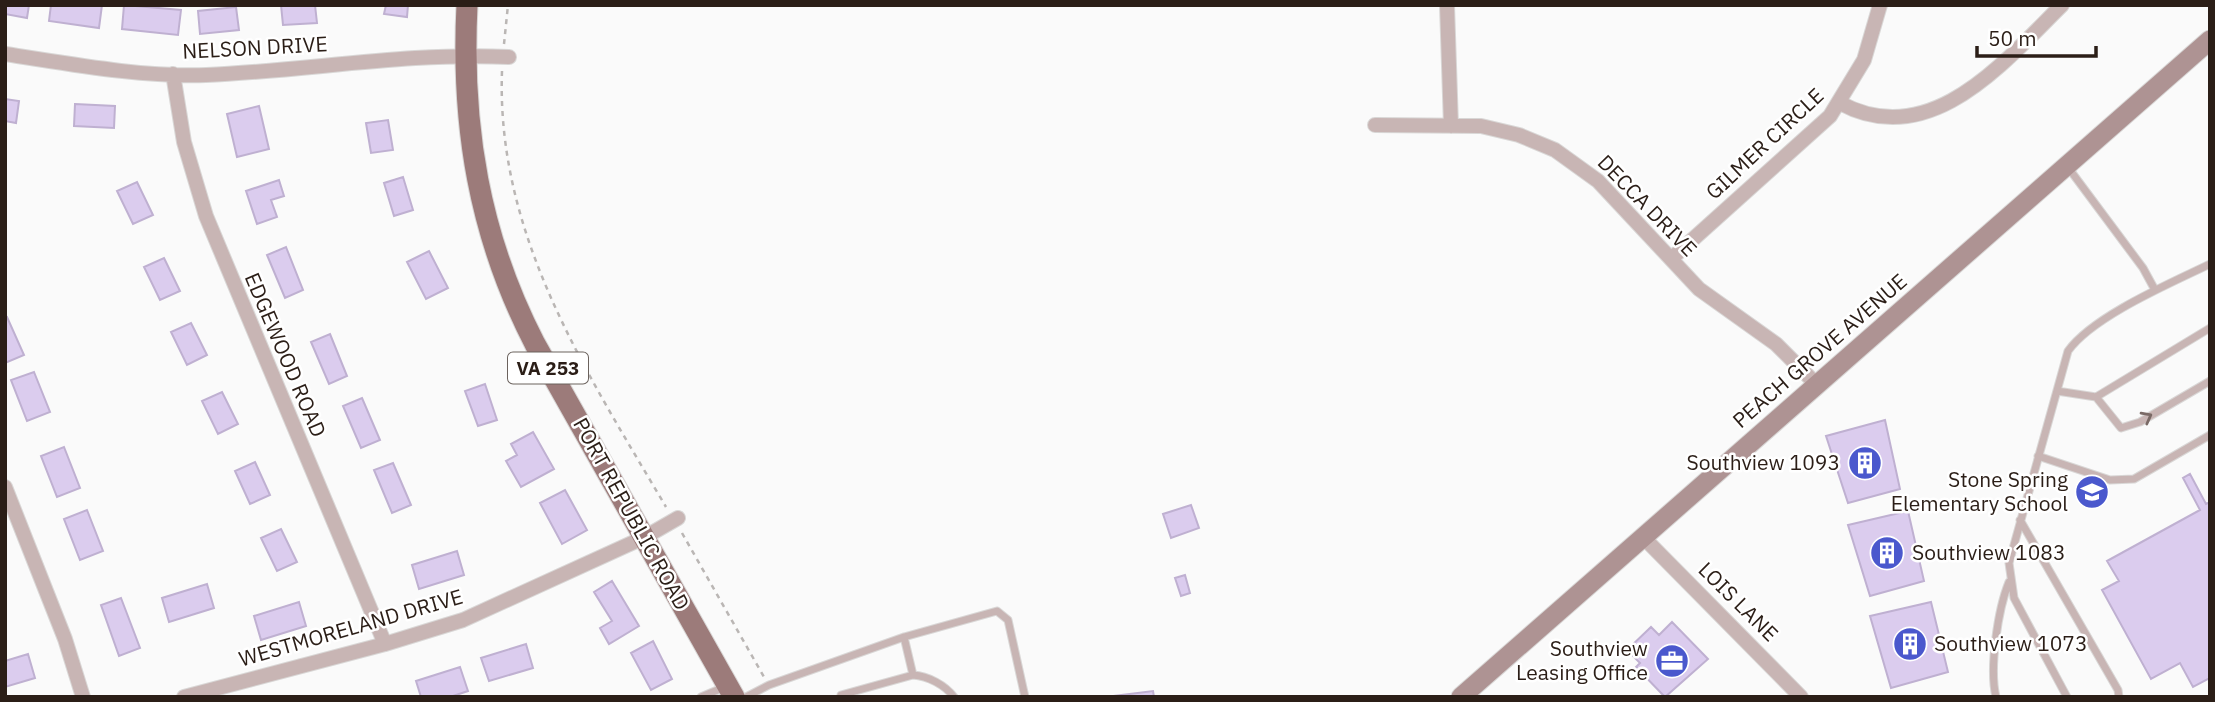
<svg xmlns="http://www.w3.org/2000/svg" width="2215" height="702" viewBox="0 0 2215 702" font-family="'IBM Plex Sans',sans-serif">
<style>
.building{fill:#dbccee;stroke:#bfb0d1;stroke-width:2}
.lines{fill:none;stroke-linecap:round;stroke-linejoin:round}
.lane-casing{stroke:#d9d7d6;stroke-width:9}
.street-casing{stroke:#d9d7d6;stroke-width:16}
.secondary-casing{stroke:#d9d7d6;stroke-width:21}
.primary-casing{stroke:#d9d7d6;stroke-width:23}
.path{stroke:#bab6b4;stroke-width:2.5;stroke-dasharray:5 5;stroke-linecap:butt}
.lane{stroke:#c8b5b4;stroke-width:7}
.street{stroke:#c8b5b4;stroke-width:14}
.secondary{stroke:#ae9393;stroke-width:19}
.primary{stroke:#9c7b7a;stroke-width:21}
.oneway{stroke:#7a6a66}
.labels{text-anchor:middle;stroke-width:5;stroke-linejoin:round;paint-order:stroke}
.shield{fill:#fff;stroke:#6b625d;stroke-width:2}
.shield-label{font-size:19px;font-weight:bold;fill:#2b1e17}
.street-label{font-size:21px;fill:#2b1e17;stroke:#fff}
.poi-label{font-size:21px;fill:#2b1e17;stroke:#fff;text-anchor:end}
</style>
<rect width="100%" height="100%" fill="#fafafa"/>
<path class="building" d="M5,5H29L27,18L5,14Z
M51,5H102L99,28L49,21Z
M124,5L181,10L178,35L122,29Z
M281,5H315L317,23L283,25Z
M386,5H408L407,17L384,14Z
M236,7L239,30L200,34L198,11Z
M5,99L19,101L16,123L5,121Z
M75,104L115,106L114,128L74,126Z
M259,106L269,149L237,157L227,114Z
M388,120L393,150L371,153L366,123Z
M403,177L413,210L394,216L384,183Z
M279,180L284,196L271,200L277,217L257,224L246,191Z
M137,182L153,215L133,224L117,191Z
M286,247L303,290L285,298L267,255Z
M429,251L448,288L426,299L407,262Z
M164,258L180,291L160,300L144,267Z
M7,317L24,355L5,363V318Z
M191,323L207,355L187,365L171,332Z
M330,334L347,376L329,384L311,342Z
M34,372L50,412L27,421L11,380Z
M485,384L497,420L478,426L465,391Z
M222,392L238,424L218,434L202,401Z
M362,398L380,440L361,448L343,406Z
M1885,420L1900,489L1848,503L1826,436Z
M533,432L554,469L521,487L506,461L517,455L511,444Z
M64,447L80,488L57,497L41,456Z
M255,462L270,495L250,504L235,471Z
M393,463L411,505L392,513L374,470Z
M2190,474L2206,504L2210,502V678L2193,687L2180,663L2151,679L2102,590L2119,581L2107,561L2200,510L2183,478Z
M565,490L587,530L562,544L540,503Z
M1191,505L1199,528L1171,538L1163,514Z
M87,510L103,551L80,560L64,519Z
M1908,511L1924,581L1870,596L1848,525Z
M281,529L297,562L277,571L261,538Z
M457,551L464,575L419,589L412,565Z
M1185,575L1190,593L1181,596L1175,578Z
M612,581L639,626L609,644L600,628L612,621L594,592Z
M207,584L214,608L169,622L162,598Z
M121,598L140,648L119,656L101,605Z
M299,602L306,626L261,640L254,616Z
M1931,602L1948,672L1891,688L1870,616Z
M1672,622L1708,659L1665,697L1636,667L1640,663L1627,650L1651,627L1659,635Z
M653,641L672,679L651,690L631,653Z
M526,644L533,668L489,681L481,658Z
M28,654L35,678L5,687V661Z
M460,667L468,691L450,697H421L416,681Z
M1153,691L1154,697H1114V696Z"/>
<g class="lines">
<g class="lane-casing">
<path id="lane" d="M2067,166L2143,268L2155,290
M2057,391L2096,397L2210,328
M2096,397L2121,428L2140,422L2210,381
M2038,456L2110,480L2134,479L2210,435
M2020,520L2118,690L2119,697
M904,637L913,675
M841,695L913,675C928,676 945,685 954,697
M701,697L727,686
M746,697L769,685L904,637L997,611L1008,620L1025,697
M1996,697C1989,668 1998,609 2009,582
M2067,697L2014,598L2009,563L2068,351C2093,316 2171,283 2210,264"/>
</g>
<g class="street-casing">
<path id="street" d="M1447,5L1451,126
M5,54C71,64 139,77 206,75C307,71 407,52 509,57
M173,74L184,142L206,216L385,644
M1840,103C1930,152 2003,63 2062,5
M1375,125L1481,126L1519,135L1555,150L1598,181L1699,289L1776,344L1816,384
M1671,259L1830,116L1864,60L1880,5
M5,487L65,639L83,697
M1643,537L1801,697
M184,697L385,644L463,620L645,537L678,518"/>
</g>
<g class="secondary-casing">
<path id="secondary" d="M1461,697L2210,40"/>
</g>
<g class="primary-casing">
<path id="primary" d="M467,5C461,126 479,236 535,344L734,697"/>
</g>
<path class="path" d="M504,44L508,5
M502,71C496,235 586,371 666,507
M682,533L764,677"/>
<use href="#lane" class="lane"/>
<use href="#street" class="street"/>
<use href="#secondary" class="secondary"/>
<use href="#primary" class="primary"/>
</g>
<defs><path id="oneway-chevron" d="M-2-3.5L2.5 0L-2 3.5" fill="none" stroke-width="1.6" stroke-linecap="round" stroke-linejoin="round" transform="scale(1.75)"/></defs>
<use class="oneway" href="#oneway-chevron" transform="translate(2147 417) rotate(-28)"/>
<defs>
<g id="building-disc" transform="scale(1.75)"><circle r="9.5" fill="#4a58cd" stroke="#fff"/><path d="M-4-6H4V6H1V3H-1V6H-4ZM-2.5-4.3h1.7v1.8h-1.7ZM.8-4.3h1.7v1.8H.8ZM-2.5-1h1.7V.8h-1.7ZM.8-1h1.7V.8H.8Z" fill="#fff"/></g>
<g id="school-disc" transform="scale(1.75)"><circle r="9.5" fill="#4a58cd" stroke="#fff"/><path d="M0-5L7-2L0 1L-7-2ZM-4 1L0 2.5L4 1V4Q0 6-4 4Z" fill="#fff"/></g>
<g id="office-disc" transform="scale(1.75)"><circle r="9.5" fill="#4a58cd" stroke="#fff"/><path d="M-6-3h4V-5.5h4V-3h4V5H-6ZM-1-4.5V-3h2v-1.5ZM-6 0V1H6V0Z" fill="#fff"/></g>
</defs>
<g fill-rule="evenodd">
<use href="#building-disc" x="1865" y="463"/>
<use href="#school-disc" x="2092" y="492"/>
<use href="#building-disc" x="1887" y="553"/>
<use href="#building-disc" x="1910" y="644"/>
<use href="#office-disc" x="1672" y="661"/>
</g>
<g class="labels">
<rect class="shield" x="508" y="352.5" width="80" height="31" rx="5"/>
<g class="shield-label">
<text x="548" y="375">VA 253</text>
</g>
<g class="street-label">
<text transform="translate(255 48) rotate(-3)" y="7">NELSON DRIVE</text>
<text transform="translate(1765 144) rotate(-43)" y="7">GILMER CIRCLE</text>
<text transform="translate(1647 206) rotate(46)" y="7">DECCA DRIVE</text>
<text transform="translate(1820 351) rotate(-41)" y="7">PEACH GROVE AVENUE</text>
<text transform="translate(285 355) rotate(67)" y="7">EDGEWOOD ROAD</text>
<text transform="translate(631 514) rotate(61)" y="7">PORT REPUBLIC ROAD</text>
<text transform="translate(1738 602) rotate(45)" y="7">LOIS LANE</text>
<text transform="translate(351 628) rotate(-16)" y="7">WESTMORELAND DRIVE</text>
</g>
<g class="poi-label">
<text x="1840" y="470">Southview 1093</text>
<text x="2068" y="487">Stone Spring<tspan x="2068" dy="24">Elementary School</tspan></text>
<text x="1912" y="560" text-anchor="start">Southview 1083</text>
<text x="1934" y="651" text-anchor="start">Southview 1073</text>
<text x="1648" y="656">Southview<tspan x="1648" dy="24">Leasing Office</tspan></text>
</g>
</g>
<rect width="2215" height="702" fill="none" stroke="#2b1e17" stroke-width="14"/>
<path d="M1977 46v10h119v-10" fill="none" stroke="#2b1e17" stroke-width="3.5"/>
<text x="1988" y="46" font-size="21" fill="#2b1e17" stroke="#ffffff" stroke-width="5" paint-order="stroke">50 m</text>
</svg>
